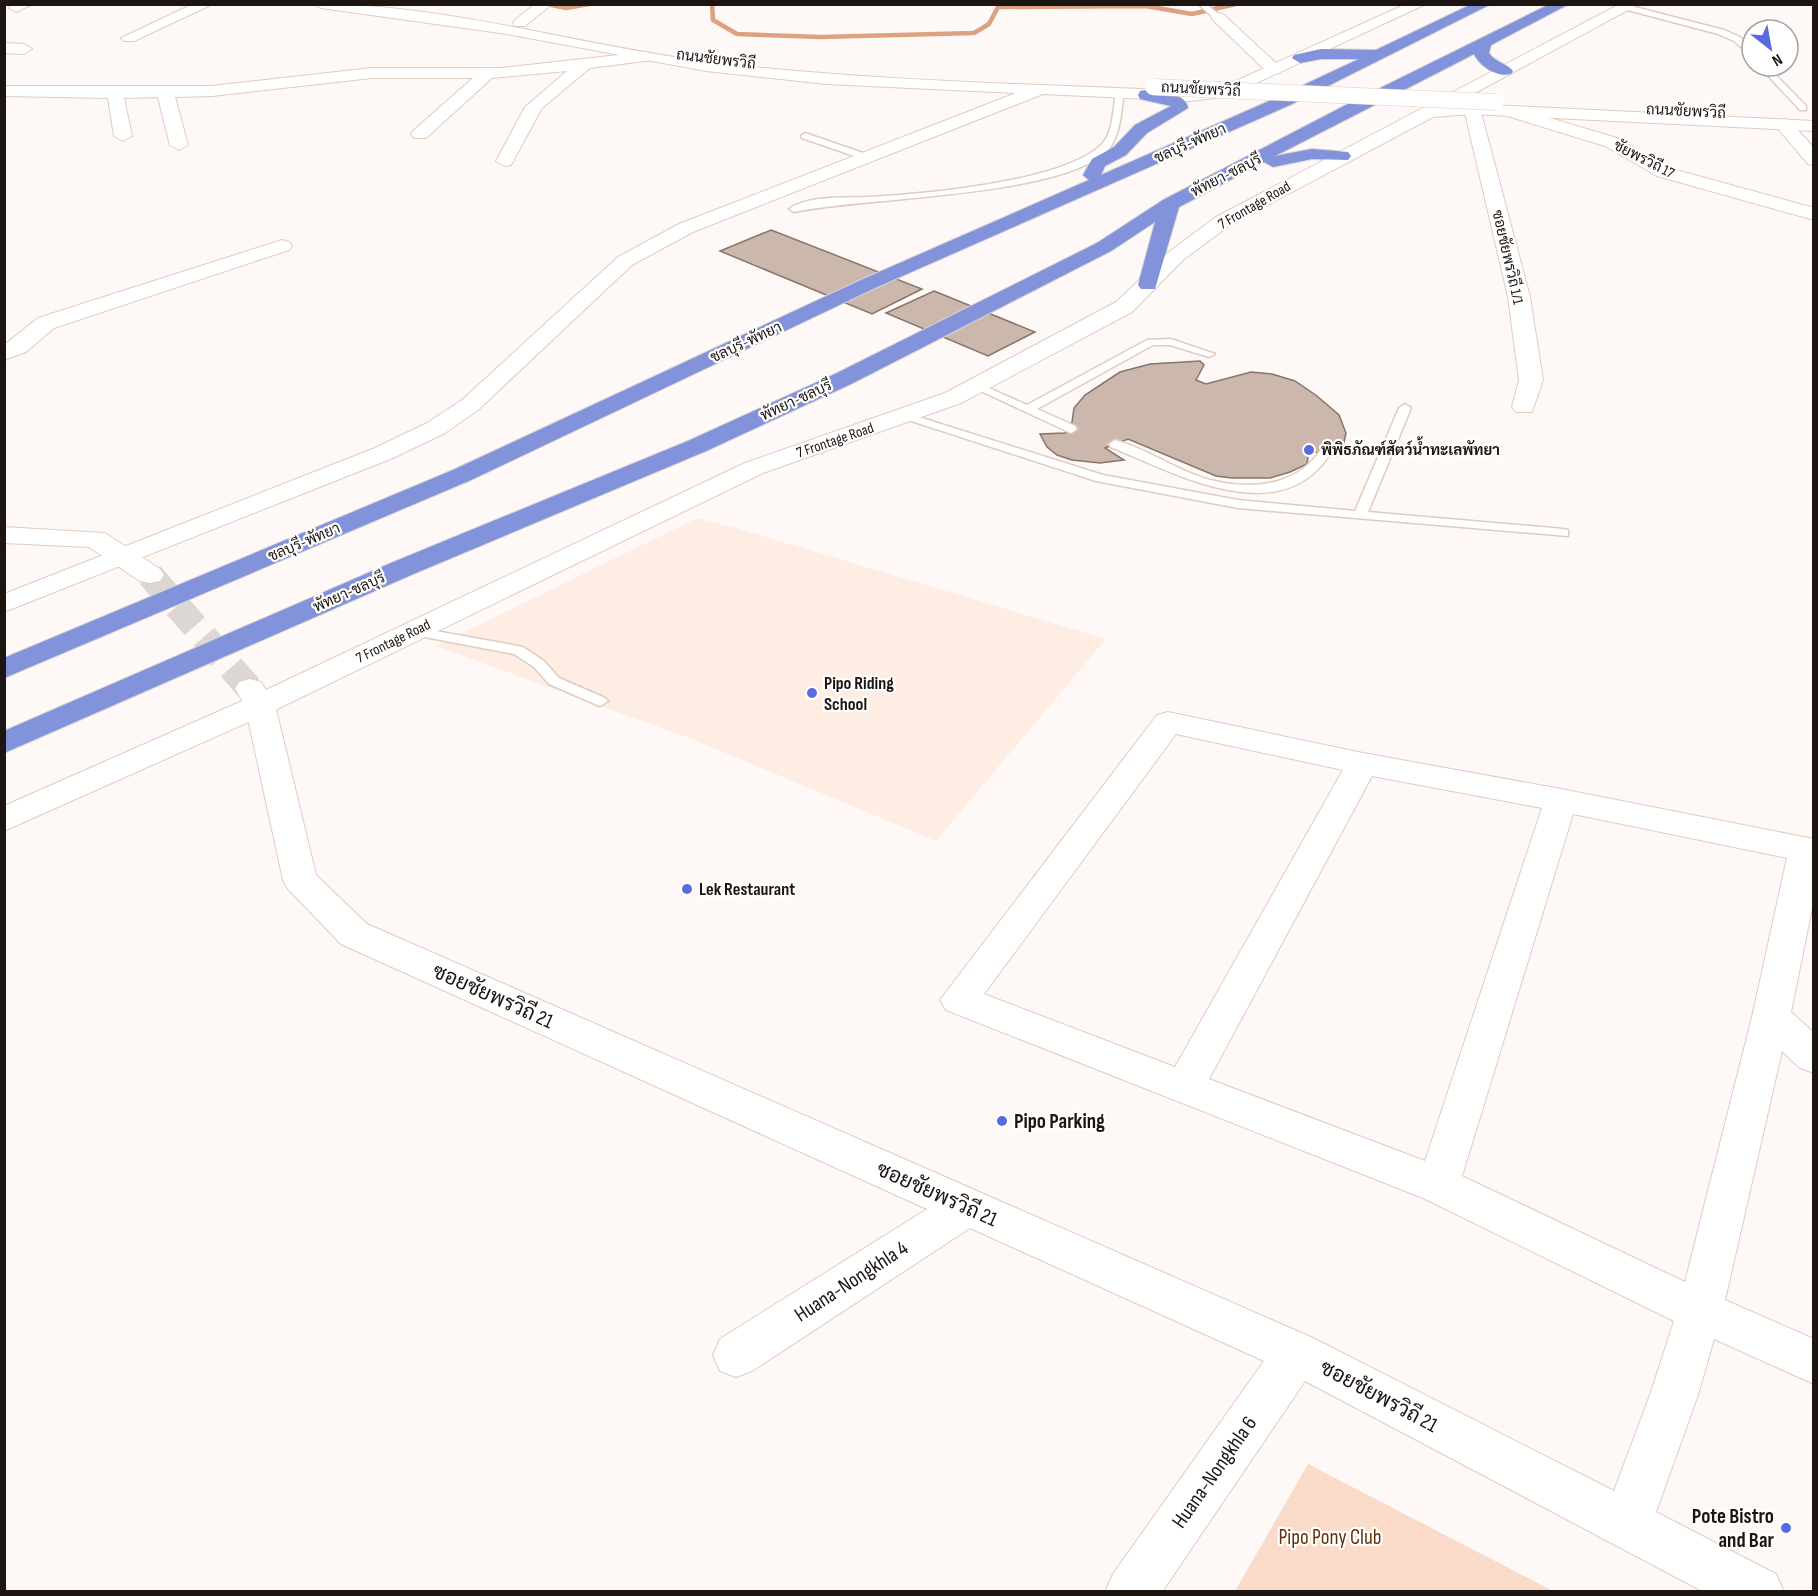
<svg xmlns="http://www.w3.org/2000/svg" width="1818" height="1596" viewBox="0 0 1818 1596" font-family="'Sofia Sans Condensed',Sarabun,sans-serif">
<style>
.built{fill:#feede3}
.green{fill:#fadbc9}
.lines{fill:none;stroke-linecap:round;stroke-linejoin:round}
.stream{stroke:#dba280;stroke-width:4.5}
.building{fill:#cbb7ab;stroke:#87756a;stroke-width:1.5}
.street-tunnel{stroke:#dcd7d4;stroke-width:27;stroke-dasharray:27 14;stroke-linecap:butt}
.lane-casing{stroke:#e0ccbf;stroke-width:3}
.street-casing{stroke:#e0ccbf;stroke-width:2}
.secondary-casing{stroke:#e0ccbf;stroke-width:2}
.highway-casing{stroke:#d6d5d4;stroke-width:2}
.lane{fill:#fff;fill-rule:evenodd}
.street{fill:#fff;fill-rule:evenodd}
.secondary{fill:#fff;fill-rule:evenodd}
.highway{fill:#8292db;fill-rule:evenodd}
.secondary-bridge-casing{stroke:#e0ccbf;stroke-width:17;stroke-linecap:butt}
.secondary-bridge{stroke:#fff;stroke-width:16}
.poi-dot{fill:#596ae1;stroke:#fff;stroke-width:2}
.labels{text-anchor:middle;stroke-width:4.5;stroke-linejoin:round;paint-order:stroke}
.far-street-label{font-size:15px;fill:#1c1511;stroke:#fff}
.far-poi-label{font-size:15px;font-weight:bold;fill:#1c1511;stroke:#fff;text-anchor:start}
.poi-label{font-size:18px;font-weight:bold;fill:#1c1511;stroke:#fff;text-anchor:start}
.near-street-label{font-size:21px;fill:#1c1511;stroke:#fff}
.near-poi-label{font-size:21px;font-weight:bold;fill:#1c1511;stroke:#fff;text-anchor:start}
.near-park-label{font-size:21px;fill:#633006;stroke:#fff}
</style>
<rect width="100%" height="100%" fill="#fef9f7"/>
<path class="built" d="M697,518L736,528L1106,639L936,841L692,739L436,646Z"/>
<path class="green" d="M1308,1464L1553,1591H1235Z"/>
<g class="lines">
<path class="stream" d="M547,4L566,8L589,4
M712,4L713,20L737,34L821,37L974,33L989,24L998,7L1146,6L1192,14L1236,4"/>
</g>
<path class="building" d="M771,230L922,289L872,314L720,251Z
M934,291L1035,332L988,356L886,313Z
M1200,361L1204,365L1196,380L1206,384L1251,372L1272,374L1295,381L1317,396L1339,415L1346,433L1343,447L1338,456L1309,451L1307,464L1290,472L1270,478H1232L1216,476L1128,439L1105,448L1124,460L1100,463L1072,460L1057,455L1047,447L1040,434L1065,433L1071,429L1074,408L1085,395L1120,372L1150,364Z"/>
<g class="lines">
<path class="street-tunnel" d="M150,575L250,689"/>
<g class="lane-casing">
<path id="lane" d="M1198,4H1206L1222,17L1215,19Z
M1627,5L1724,30L1740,37L1752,50V57L1734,41L1718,34L1624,9Z
M1759,66H1767L1806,106V110H1800Z
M1120,91L1124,93C1121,110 1121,131 1111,146C1073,198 858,197 794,212L789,209C808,195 847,198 870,197C924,194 1063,182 1101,145C1113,134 1113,109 1116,93Z
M805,133L869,155L870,157L863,159L802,138L801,136Z
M1171,339L1215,354L1209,357L1170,345H1153L1037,409L1075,426L1077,429L1071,433L970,386L980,384L1027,405L1147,340Z
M1405,404L1411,408L1368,512L1563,529L1568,530V536L1238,508L1096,481L896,416L906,413L1103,475L1238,500L1355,511L1399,408Z
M1115,440C1148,449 1177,471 1210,480C1250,490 1295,487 1320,451H1328L1330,454C1280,532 1174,473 1111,447L1109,444Z
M414,627L523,647L544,661L559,678L605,698L608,701L600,706L595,704L549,684L534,667L514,654L409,634L407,631Z"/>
</g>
<g class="street-casing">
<path id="street" d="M33,4L16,12L9,8L12,4Z
M193,4H213L134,41H124L121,38Z
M535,4H552L525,26H515L513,23L515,20Z
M1218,13L1223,14L1280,67L1282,70L1280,73H1268L1213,20L1211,17L1213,14Z
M4,43L24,44L32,49L24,54L4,53Z
M646,52L654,57L652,60L590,68L542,108L511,165L505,166L496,161L525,107L567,71L492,78L426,138H414L411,134L414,130L473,78H372L212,96L175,97L188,145L179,150L170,145L158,97L124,98L132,136L123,141L114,136L108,98L4,96V86H212L372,68H502Z
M1472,104L1480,109L1530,297L1543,380L1532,412H1516L1512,407L1519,380L1508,297L1464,109Z
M1510,106L1617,138L1669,168L1814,208V220L1657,176L1605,146L1504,115L1502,111Z
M1783,119L1789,120L1814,148V165L1808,164L1774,124Z
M282,240L289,242L292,246L289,250L54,328L26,352L4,360V345L38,318Z
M4,527L105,533L160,569L164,575L160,581L150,583L140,581L89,547L4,543Z
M250,679L261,682L275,705L316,875L367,924L1313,1338L1614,1491L1650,1395L1674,1321L1423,1198L946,1010L940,1000L1157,715L1168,712L1363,753L1561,789L1814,839V898L1791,1012L1814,1033V1073L1800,1068L1782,1051L1725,1300L1814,1339V1384L1714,1339L1698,1395L1656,1512L1776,1574L1784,1592H1704L1305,1381L1162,1592H1105L1113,1574L1264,1361L970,1228L752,1371L736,1377L720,1371L713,1355L720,1339L927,1209L341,944L288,889L283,880L245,705L235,689L239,682ZM1176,734L1343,770L1175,1067L984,994ZM1372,776L1542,808L1425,1161L1209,1079ZM1573,814L1787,858L1752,1017L1685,1282L1462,1176Z"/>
</g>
<g class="secondary-casing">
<path id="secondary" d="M314,4C448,4 576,45 709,62C868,81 1029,84 1189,91L1213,88L1238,80L1406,4H1426L1250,86L1215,98L1189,101L1043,94L693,232L632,265L478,410L445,433L393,458L4,612V594L375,448L427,423L462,400L618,257L679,224L1016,93L826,84L706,71L507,34L321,8Z
M1620,4H1639L1453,105L1472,104L1814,121V131L1472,114L1433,117L1230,225L1183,260L1132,312L961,403L763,473L271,712L4,831V806L249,698L745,463L945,393L1116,302L1169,252L1216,217Z"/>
</g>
<g class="highway-casing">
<path id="highway" d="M1472,4H1491L1290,105L875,288L471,480L4,678V658L453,470L861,280L1089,180L1083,175L1092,159L1114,147L1135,125L1171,106L1140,99L1138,95L1140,91C1153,88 1186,92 1188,108L1147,133L1126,155L1105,166L1101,175L1278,97L1359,59H1321L1300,63L1292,58L1294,55L1321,49L1376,50Z
M1550,4H1569L1491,45L1489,53C1494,62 1507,63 1513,71L1511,74C1497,78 1480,66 1474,54L1275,156L1312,149L1348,152L1351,156L1348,160L1312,159L1273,167L1264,162L1179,207L1155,289H1141L1138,285L1155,222L1111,251L851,384L706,451L411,575L4,753V731L391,563L688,441L835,374L1097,243L1163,200L1344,106Z"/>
</g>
<use href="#lane" class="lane"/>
<use href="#street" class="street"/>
<use href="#secondary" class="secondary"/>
<use href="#highway" class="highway"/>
<g class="secondary-bridge-casing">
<path id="secondary-bridge" d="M1153,87L1496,102"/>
</g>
<use href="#secondary-bridge" class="secondary-bridge"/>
</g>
<g class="poi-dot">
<circle cx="1309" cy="450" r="6"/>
<circle cx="812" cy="693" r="6"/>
<circle cx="687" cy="889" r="6"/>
<circle cx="1002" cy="1121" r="6"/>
<circle cx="1786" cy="1528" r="6"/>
</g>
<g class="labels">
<g class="far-street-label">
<text transform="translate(716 59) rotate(7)" y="5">ถนนชัยพรวิถี</text>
<text transform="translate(1201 89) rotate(3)" y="5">ถนนชัยพรวิถี</text>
<text transform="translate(1686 111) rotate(3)" y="5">ถนนชัยพรวิถี</text>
<text transform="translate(1190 143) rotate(-24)" y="5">ชลบุรี-พัทยา</text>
<text transform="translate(1644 159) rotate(27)" y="5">ชัยพรวิถี 17</text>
<text transform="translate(1226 175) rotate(-27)" y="5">พัทยา-ชลบุรี</text>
<text transform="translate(1254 205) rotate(-30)" y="5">7 Frontage Road</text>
<text transform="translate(1508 257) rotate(77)" y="5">ซอยชัยพรวิถี 1/1</text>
<text transform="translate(746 342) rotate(-25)" y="5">ชลบุรี-พัทยา</text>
<text transform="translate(796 400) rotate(-25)" y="5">พัทยา-ชลบุรี</text>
<text transform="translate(835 440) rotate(-19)" y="5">7 Frontage Road</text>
<text transform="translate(304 542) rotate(-23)" y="5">ชลบุรี-พัทยา</text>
<text transform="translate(349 592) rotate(-24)" y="5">พัทยา-ชลบุรี</text>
<text transform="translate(393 641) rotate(-26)" y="5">7 Frontage Road</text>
</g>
<g class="far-poi-label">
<text x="1321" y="455">พิพิธภัณฑ์สัตว์น้ำทะเลพัทยา</text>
</g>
<g class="poi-label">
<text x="824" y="689">Pipo Riding<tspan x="824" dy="21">School</tspan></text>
<text x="699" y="895">Lek Restaurant</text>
</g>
<g class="near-street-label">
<text transform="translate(493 996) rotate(24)" y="7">ซอยชัยพรวิถี 21</text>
<text transform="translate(937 1194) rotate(24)" y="7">ซอยชัยพรวิถี 21</text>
<text transform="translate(851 1281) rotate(-33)" y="7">Huana-Nongkhla 4</text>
<text transform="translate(1379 1396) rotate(28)" y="7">ซอยชัยพรวิถี 21</text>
<text transform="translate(1214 1472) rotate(-55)" y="7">Huana-Nongkhla 6</text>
</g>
<g class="near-poi-label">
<text x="1014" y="1128">Pipo Parking</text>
<text x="1774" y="1523" text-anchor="end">Pote Bistro<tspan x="1774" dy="24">and Bar</tspan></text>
</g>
<g class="near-park-label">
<text x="1330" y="1544">Pipo Pony Club</text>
</g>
</g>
<rect width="1818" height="1596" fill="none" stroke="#1c1511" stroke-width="12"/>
<g transform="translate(1770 48) rotate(149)"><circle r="28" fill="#ffffff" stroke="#a4a1a0" stroke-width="1.5"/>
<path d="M0-4.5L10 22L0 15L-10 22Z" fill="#596ae1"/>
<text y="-9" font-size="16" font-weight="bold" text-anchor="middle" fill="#1c1511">N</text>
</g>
</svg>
